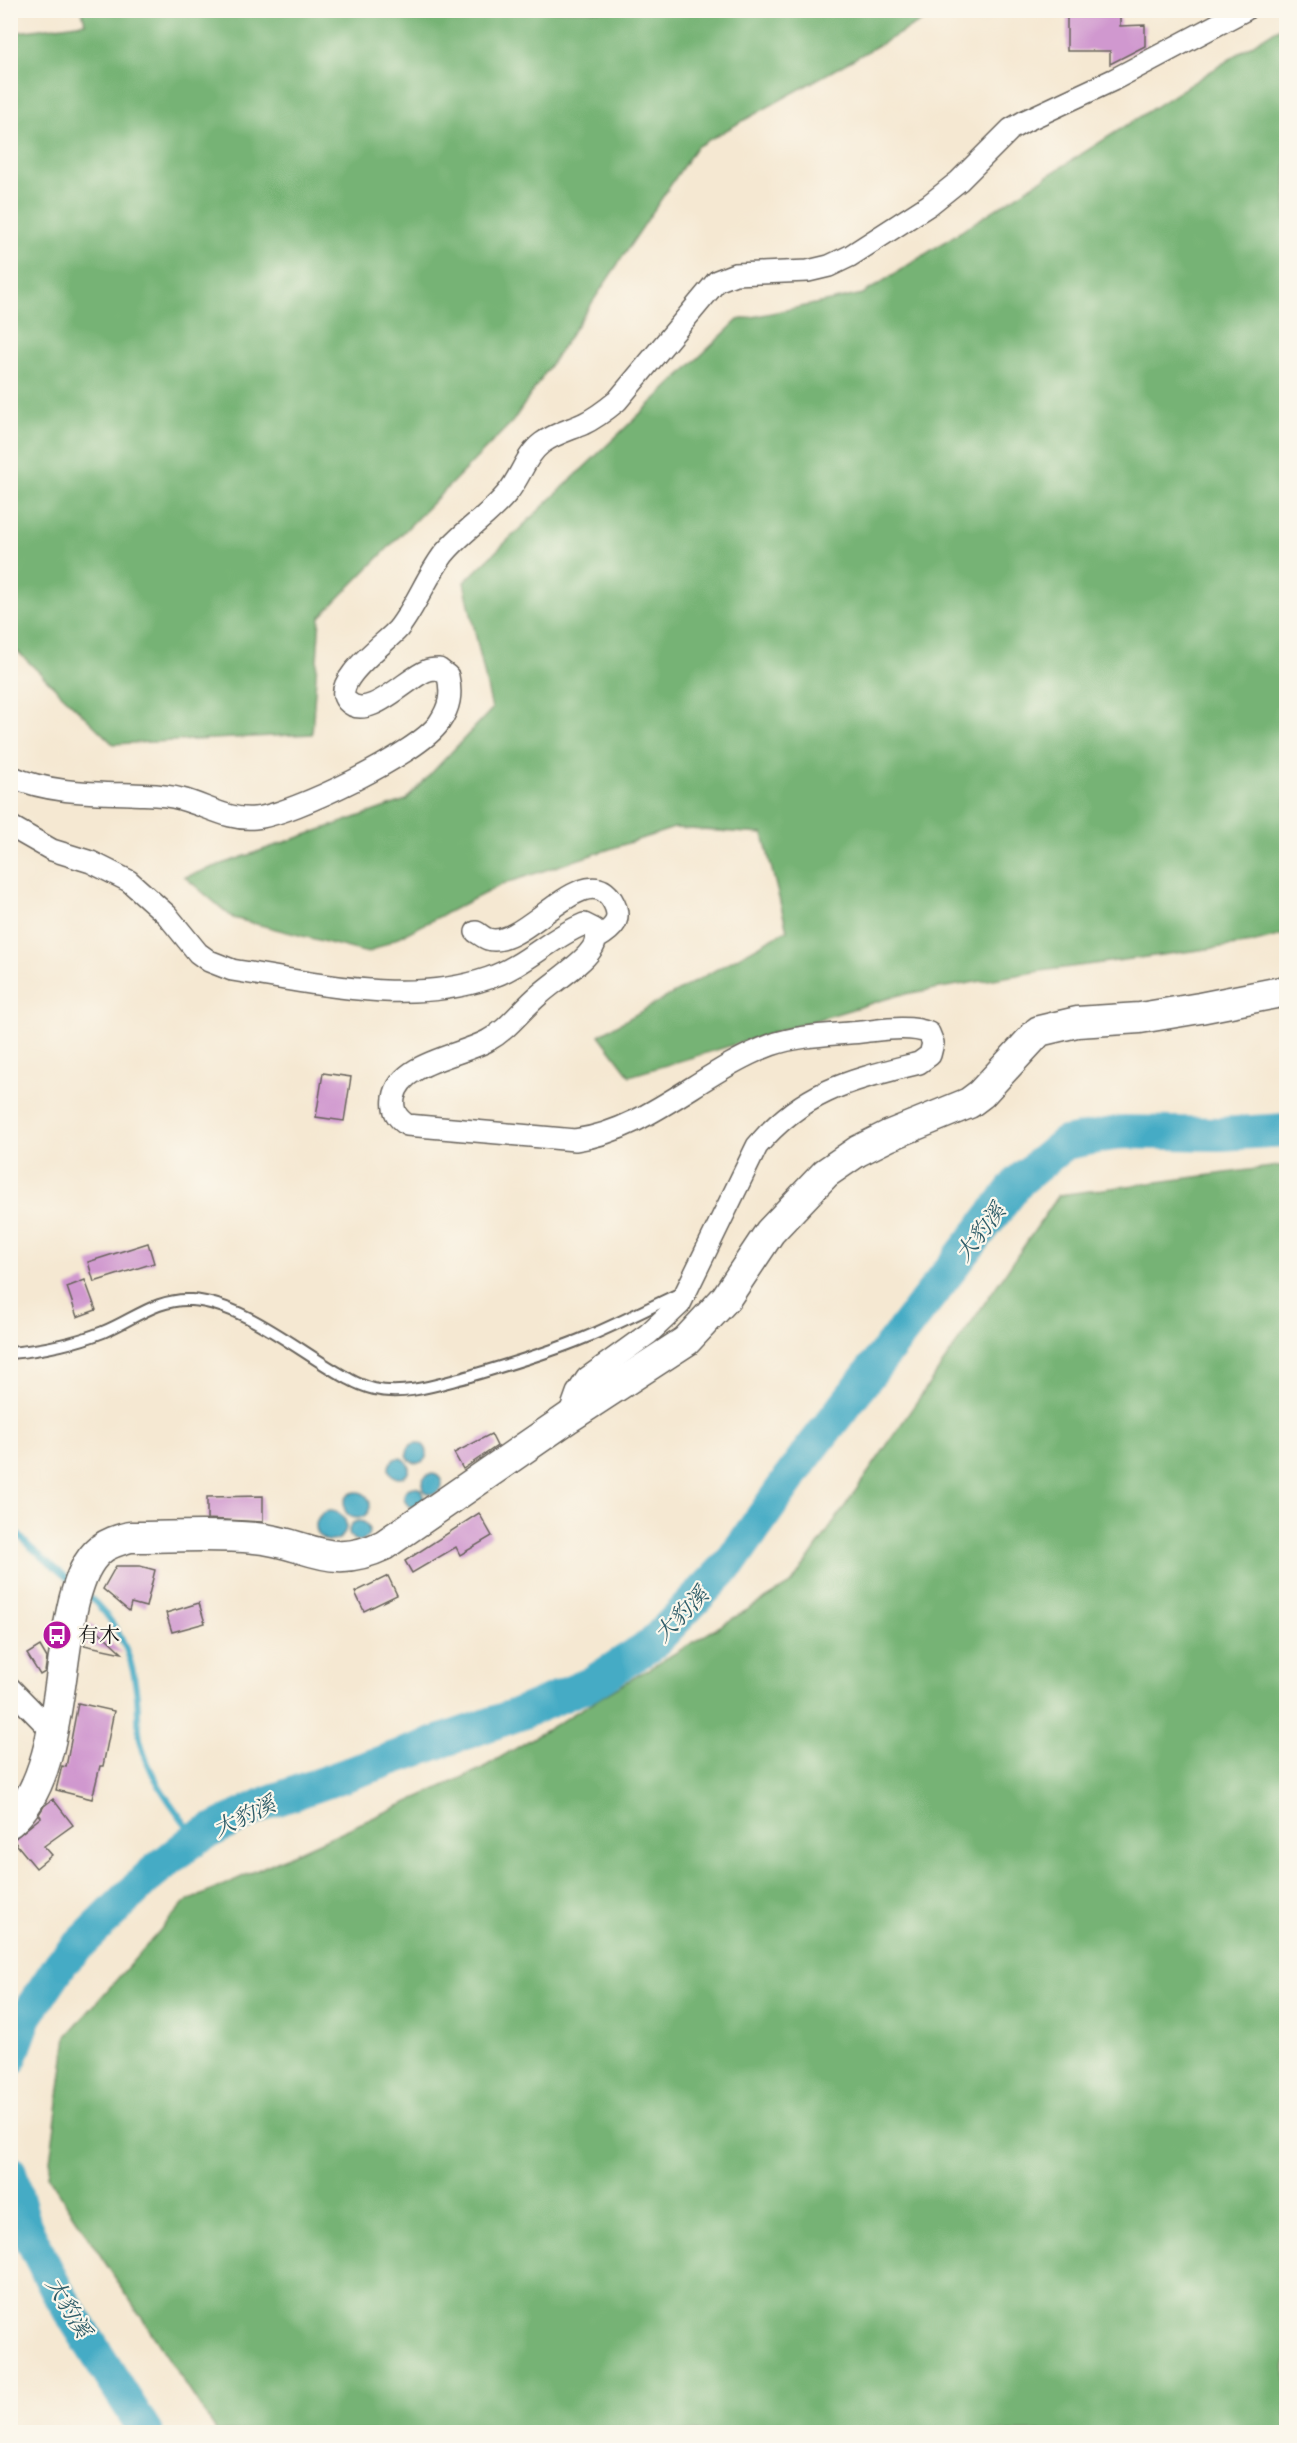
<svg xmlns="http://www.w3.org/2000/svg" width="1297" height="2443" viewBox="0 0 1297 2443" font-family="'IM FELL Great Primer','Noto Serif TC',serif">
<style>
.forest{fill:#76b374;stroke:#496848;stroke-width:1.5}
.water{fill:#45abc5;stroke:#306470;stroke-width:1.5}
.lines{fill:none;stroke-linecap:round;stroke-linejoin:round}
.stream{stroke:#45abc5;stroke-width:6}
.river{stroke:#45abc5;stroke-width:34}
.building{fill:#d098cf}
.lane-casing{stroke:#68635c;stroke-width:14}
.street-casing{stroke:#68635c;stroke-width:24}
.secondary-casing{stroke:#68635c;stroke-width:33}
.lane{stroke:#fff;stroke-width:10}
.street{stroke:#fff;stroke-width:21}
.secondary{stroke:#fff;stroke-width:30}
.labels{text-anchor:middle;stroke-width:4.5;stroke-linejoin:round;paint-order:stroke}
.poi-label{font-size:21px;fill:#1c1c1c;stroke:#fbf7ec;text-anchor:start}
.water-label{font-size:22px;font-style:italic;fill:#2e5c68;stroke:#fbf7ec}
</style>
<rect width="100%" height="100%" fill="#fbf7ec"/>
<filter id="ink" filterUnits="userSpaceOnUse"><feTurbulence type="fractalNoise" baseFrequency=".0167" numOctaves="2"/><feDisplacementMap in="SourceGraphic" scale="12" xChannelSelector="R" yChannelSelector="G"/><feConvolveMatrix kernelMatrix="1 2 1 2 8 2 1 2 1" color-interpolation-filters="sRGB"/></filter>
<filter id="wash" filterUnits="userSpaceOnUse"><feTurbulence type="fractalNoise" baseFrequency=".008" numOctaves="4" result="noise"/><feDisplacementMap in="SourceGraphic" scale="24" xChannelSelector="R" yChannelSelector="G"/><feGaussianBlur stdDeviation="1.35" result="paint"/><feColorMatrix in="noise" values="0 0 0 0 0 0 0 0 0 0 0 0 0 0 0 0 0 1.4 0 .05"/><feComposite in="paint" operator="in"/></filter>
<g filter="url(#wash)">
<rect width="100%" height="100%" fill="#f5e8d2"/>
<path class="forest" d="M82,11V10L940,11L696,147L513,421L320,617L312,734L113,744L10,644L11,33L85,23Z
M1286,23V934L1252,943L1041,971L899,995L630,1076L599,1035L787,930L763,834L674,828L503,884L368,953L233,918L185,877L406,800L492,709L464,582L738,320L863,294Z
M1286,1165V2432H217L48,2176L67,2036L184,1903L481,1769L792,1583L1059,1195Z"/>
<path class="water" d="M407 1453a10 10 0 1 1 20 0a10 10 0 1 1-20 0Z
M389 1468a10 10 0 1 1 20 0a10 10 0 1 1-20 0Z
M422 1484a10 10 0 1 1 20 0a10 10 0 1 1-20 0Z
M404 1497a10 10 0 1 1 20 0a10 10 0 1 1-20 0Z
M344 1505a13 13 0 1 1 26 0a13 13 0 1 1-26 0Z
M316 1526a15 15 0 1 1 30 0a15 15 0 1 1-30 0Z
M349 1531a10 10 0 1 1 20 0a10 10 0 1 1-20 0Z"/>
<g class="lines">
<path class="stream" d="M10,1525L29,1546L72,1582
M86,1594C115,1618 132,1652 136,1689C139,1706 137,1723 140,1739C149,1779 173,1807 196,1838"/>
<path class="river" d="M10,2060L26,2016L62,1962L151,1874L196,1838L269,1802L516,1715L590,1684L652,1644L730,1563L803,1459L1019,1181L1065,1143L1123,1132L1220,1134L1286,1130
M10,2172L25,2226L57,2291L146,2432"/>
</g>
<g id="blocks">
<path class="building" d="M1067,10H1120V26L1145,25V46L1110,64V51H1067Z
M323,1073L351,1077L344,1121L316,1117Z
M148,1243L154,1263L94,1282L88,1262Z
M85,1280L96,1310L77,1317L67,1287Z
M491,1434L497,1446L463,1469L454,1453Z
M263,1496V1522L207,1519V1497Z
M479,1513L492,1536L460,1555L456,1547L412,1573L405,1561Z
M116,1566H140L155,1570L146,1607L131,1603L129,1611L103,1589Z
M388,1576L397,1595L364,1611L355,1592Z
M199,1603L205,1623L172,1632L166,1613Z
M90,1623L122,1653L84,1645Z
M40,1646L47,1658L45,1672L40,1675L27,1654Z
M78,1703L114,1711L103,1766H100L92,1799L56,1790L62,1766L66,1767Z
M53,1799L73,1825L44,1846L52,1855L36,1868L13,1840L41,1817L39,1814L44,1806Z"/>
</g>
</g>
<g filter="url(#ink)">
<use href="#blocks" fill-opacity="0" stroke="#68635c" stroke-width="1.5"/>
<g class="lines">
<g class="lane-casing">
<path id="lane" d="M10,1353C42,1350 73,1344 103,1332C133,1320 157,1298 191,1300C245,1303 303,1355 349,1379C356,1383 366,1387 374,1389C403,1396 436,1385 463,1378C503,1366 546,1354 584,1338C618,1324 650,1307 683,1292"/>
</g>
<g class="street-casing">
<path id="street" d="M10,776C48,793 91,793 131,794C148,795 165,794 181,799C205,805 230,821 255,818C292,815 419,753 439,723C450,707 452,694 448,676L439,669C435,669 430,669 426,671C407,678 367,723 347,701C330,682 386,643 398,629C416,606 426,578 443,555C462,531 489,516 508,492C521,476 526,455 542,443C554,434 569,430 583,424C596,418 606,410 617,401L717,281L735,274L808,271L829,266L850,256L929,205L959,181L1011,129L1025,121L1113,80L1245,10
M10,826L52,850L91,862L129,881L167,915L198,953L209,961L232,970C314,983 408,1006 489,978C525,966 550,938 584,924L594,929C596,936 597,943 591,950C582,964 552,983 539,995C521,1010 508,1030 487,1041C459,1056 399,1063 394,1098C392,1111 397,1118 407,1125L575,1140C649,1130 703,1070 771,1045C799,1035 832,1035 861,1032C882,1030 910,1025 929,1033L933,1043L930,1055L919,1063C852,1080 804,1090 757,1146L680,1304L648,1334L587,1378L577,1393L568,1418
M476,932C480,934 484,938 488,939C523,951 584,856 612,900C624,920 613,929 596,939
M10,1688L52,1731"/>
</g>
<g class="secondary-casing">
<path id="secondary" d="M10,1822C62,1778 57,1661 75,1597C80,1580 86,1561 101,1549C110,1542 119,1540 130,1537C172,1537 214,1534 255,1538C308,1542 328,1572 384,1545L568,1418L686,1341L726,1298L770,1232L826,1173L858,1151L888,1136L969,1103L981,1094L1039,1031L1077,1022L1140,1018L1200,1008L1286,991"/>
</g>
<use href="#lane" class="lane"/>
<use href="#street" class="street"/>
<use href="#secondary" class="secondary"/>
</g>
</g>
<defs>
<g id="bus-disc" transform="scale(1.5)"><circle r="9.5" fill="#b5179e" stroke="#fbf7ec"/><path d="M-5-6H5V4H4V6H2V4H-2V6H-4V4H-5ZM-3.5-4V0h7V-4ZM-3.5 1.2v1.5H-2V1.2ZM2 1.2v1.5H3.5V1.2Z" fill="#fff"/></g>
</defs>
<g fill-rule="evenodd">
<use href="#bus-disc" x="57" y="1635"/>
</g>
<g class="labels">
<g class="poi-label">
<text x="78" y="1642">有木</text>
</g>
<g class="water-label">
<text transform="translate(980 1232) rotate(-52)" y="8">大豹溪</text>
<text transform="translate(681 1614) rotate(-46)" y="8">大豹溪</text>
<text transform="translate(244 1816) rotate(-25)" y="8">大豹溪</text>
<text transform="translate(69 2307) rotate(59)" y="8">大豹溪</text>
</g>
</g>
<rect width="1297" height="2443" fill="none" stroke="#fbf7ec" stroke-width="36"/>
</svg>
